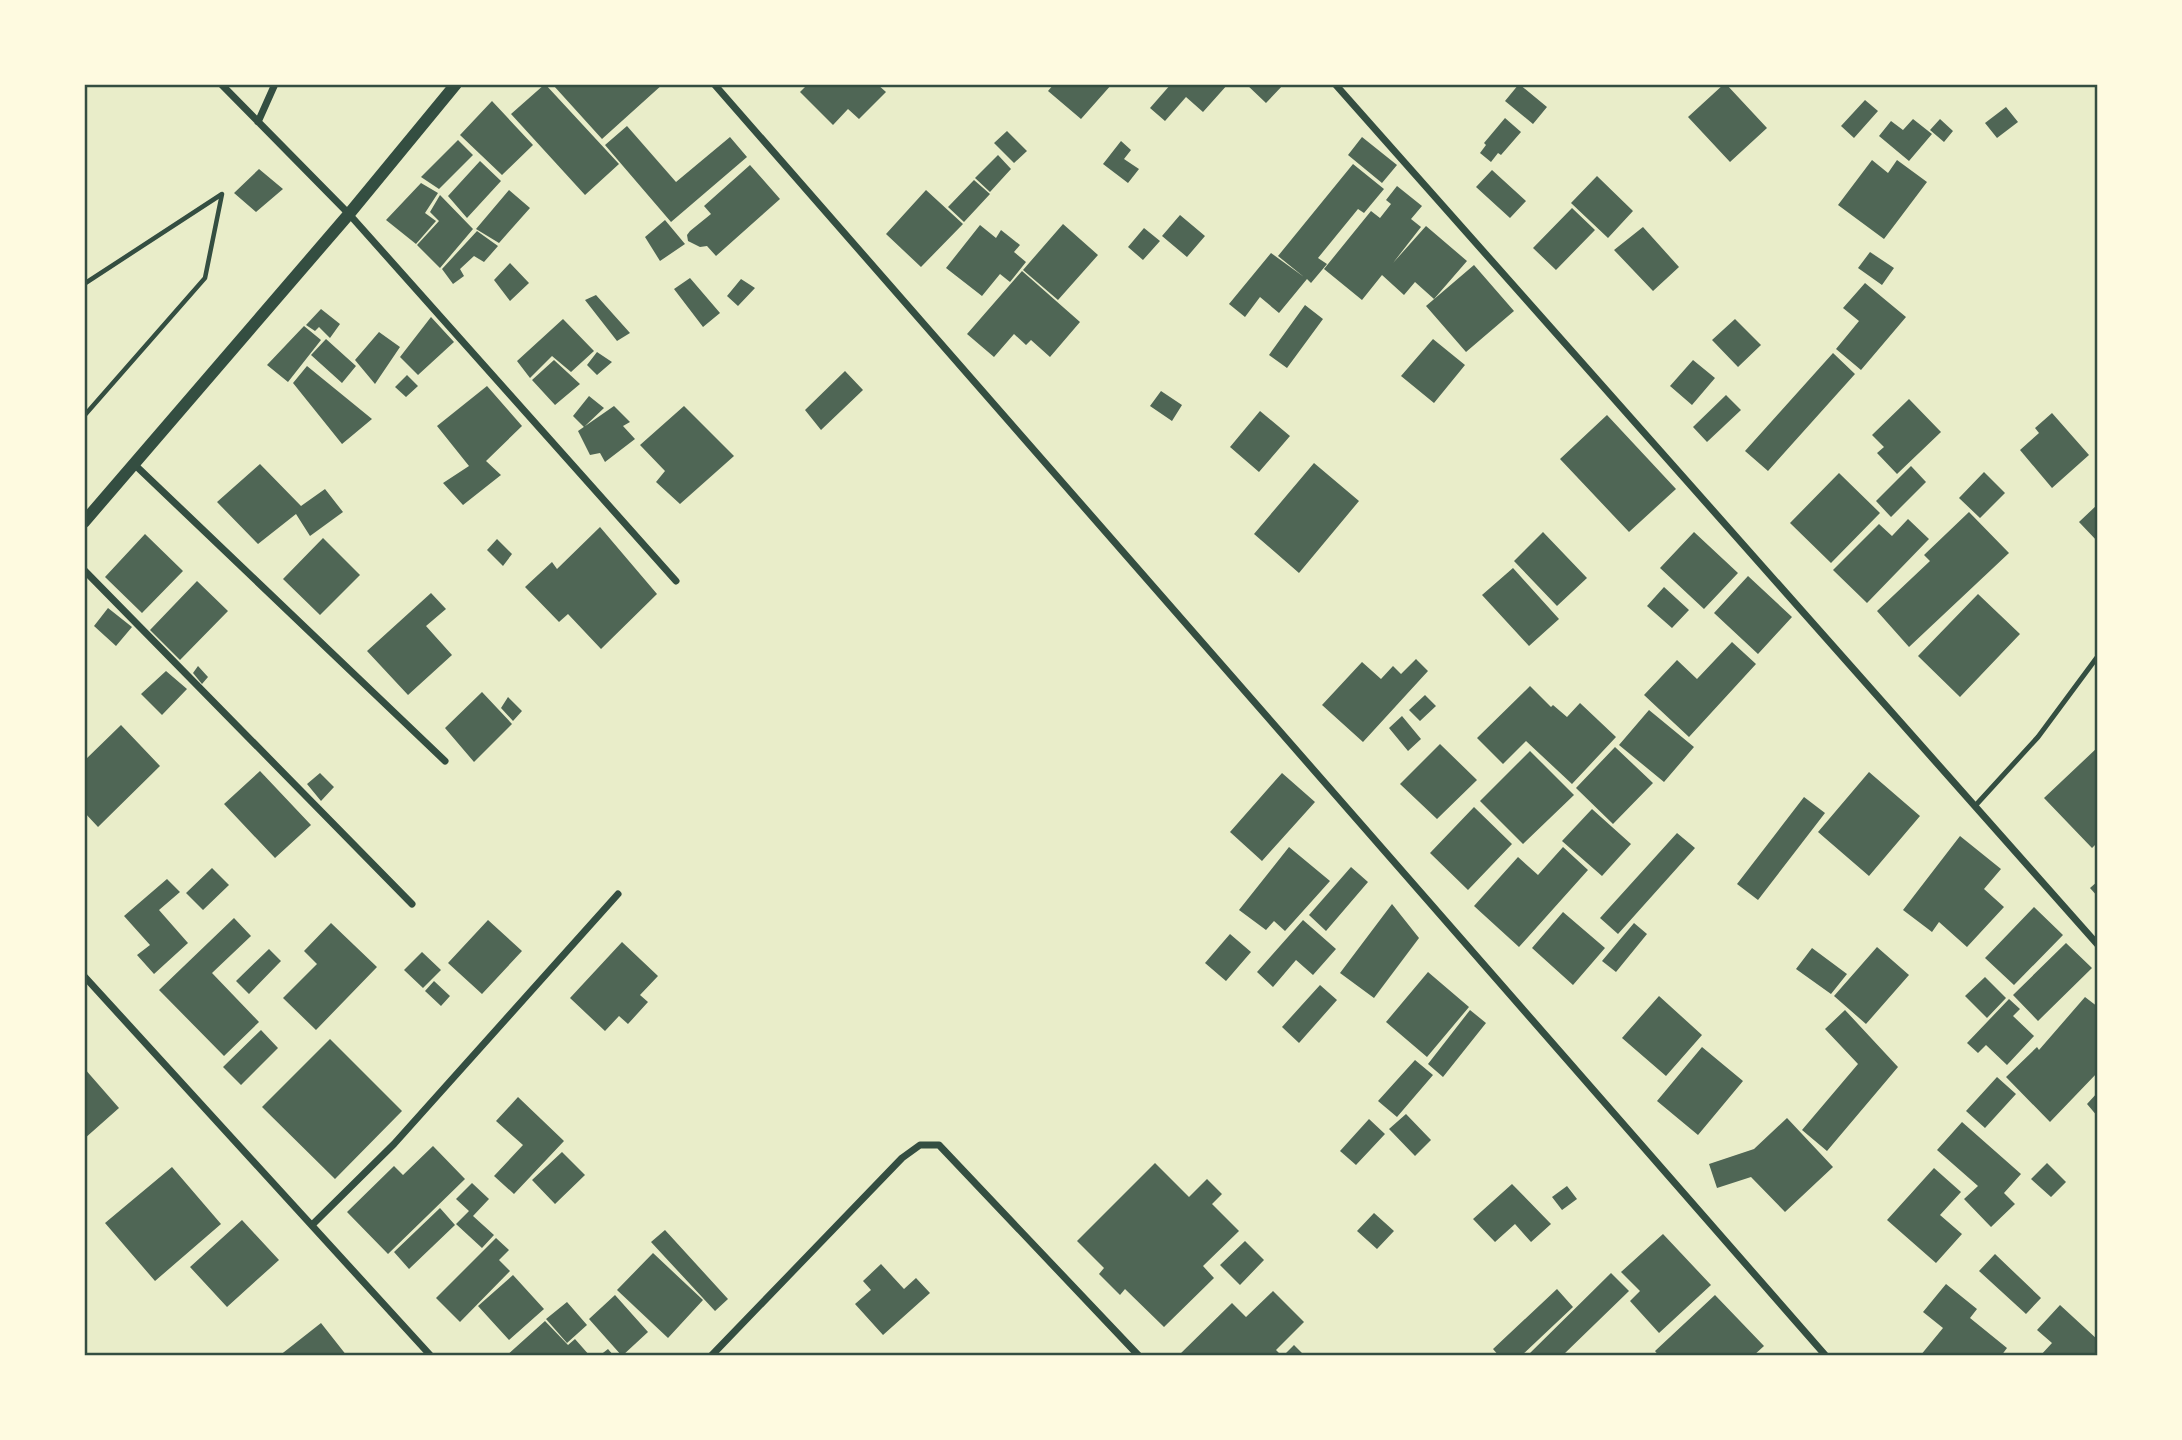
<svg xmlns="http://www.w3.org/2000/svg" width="2182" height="1440" viewBox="0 0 2182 1440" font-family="'Fira Sans',sans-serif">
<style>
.building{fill:#4f6655}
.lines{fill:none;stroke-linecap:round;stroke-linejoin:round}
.path{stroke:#344e41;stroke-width:4.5}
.service{stroke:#344e41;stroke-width:5}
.minor{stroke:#344e41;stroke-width:7}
.tertiary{stroke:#344e41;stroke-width:12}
.neatline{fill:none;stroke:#344e41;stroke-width:2.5}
</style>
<rect width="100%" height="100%" fill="#e9edc9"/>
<path class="building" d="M545,84L619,164L585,195L511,114Z
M556,84H663L602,139L554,86Z
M808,84H877L886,92L859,119L848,109L833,125L800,92Z
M1054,84H1112L1081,119L1048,91Z
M1171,84H1228L1203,112L1186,97L1165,121L1150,108Z
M1246,84H1284L1266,103Z
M1519,84L1547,107L1533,124L1505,101Z
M1724,84H1726L1767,128L1730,162L1688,117Z
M1865,100L1878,111L1854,138L1841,126Z
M492,101L533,145L502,175L460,135Z
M2006,107L2018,122L1997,138L1985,123Z
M1505,118L1521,132L1501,155L1498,153L1491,162L1480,153L1486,145L1484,143Z
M1913,119L1932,134L1909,161L1879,136L1891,121L1903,130Z
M1940,119L1953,131L1944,142L1930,130Z
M627,126L676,182L730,137L747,157L671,222L605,145Z
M1007,131L1027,151L1014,163L994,143Z
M1362,137L1397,165L1382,183L1348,155Z
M458,140L473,155L439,189L421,177Z
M1121,141L1131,150L1124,159L1139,169L1128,183L1103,164Z
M998,155L1011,169L990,192L975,178Z
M1872,160L1888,173L1897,160L1927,182L1884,239L1838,205Z
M480,161L501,181L467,218L448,196Z
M1353,164L1384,189L1364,213L1358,209L1318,258L1327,264L1311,283L1307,279L1279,313L1260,297L1245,317L1229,304L1271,253L1304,277L1278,256Z
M750,165L780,199L716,256L707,246L700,247L688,241L687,235L690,231L711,214L704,206Z
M259,169L283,189L256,212L234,193Z
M1492,170L1526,201L1510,218L1476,187Z
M1597,176L1633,211L1608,238L1571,203Z
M974,180L990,194L964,222L948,207Z
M421,183L438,193L425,213L436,221L416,244L386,220Z
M1397,186L1422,206L1411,219L1421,227L1393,263L1426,226L1467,261L1434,299L1415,282L1404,295L1382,275L1362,300L1324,269L1371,211L1380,218L1391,204L1386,200Z
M509,190L530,208L499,243L476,229Z
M926,190L963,224L921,267L886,234Z
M440,195L473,229L440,268L417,245L439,221L430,212Z
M1572,208L1595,230L1556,270L1533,248Z
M1180,215L1205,236L1187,257L1162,236Z
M665,220L685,244L660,261L645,237Z
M1063,224L1098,255L1058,300L1023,270Z
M980,225L996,238L1001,230L1020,245L1014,252L1026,262L1010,282L1000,274L982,296L946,268Z
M1643,227L1679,267L1653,291L1614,250Z
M1144,228L1160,241L1143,260L1128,247Z
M477,231L498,246L484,262L474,256L460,269L464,276L453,284L442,269Z
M1870,252L1894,268L1882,285L1858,268Z
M510,263L529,283L510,301L494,280Z
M1474,265L1514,311L1466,352L1426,306Z
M1022,271L1080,322L1050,357L1031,340L1026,345L1014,334L994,357L967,334Z
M690,278L720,313L703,327L674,289Z
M741,279L755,288L738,306L727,296Z
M1865,283L1906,317L1861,370L1836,349L1859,321L1843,308Z
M596,295L630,333L617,341L585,300Z
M1305,305L1323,319L1287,368L1269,355Z
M321,309L340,324L330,338L319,327L315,331L306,325Z
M431,317L454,342L418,375L400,357Z
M563,319L594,351L571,372L552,356L530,378L517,361Z
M1735,319L1761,345L1738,367L1712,340Z
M304,326L321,340L288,382L267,365Z
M379,332L400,347L375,384L355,360Z
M326,339L356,366L342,383L311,355Z
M1433,339L1465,365L1434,403L1401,376Z
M597,352L612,362L597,375L587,365Z
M1833,353L1855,374L1768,471L1745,451Z
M554,360L580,384L555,405L532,380Z
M1693,360L1715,378L1692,405L1670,386Z
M307,366L372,419L342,444L293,383Z
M845,371L863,390L821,430L805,410Z
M407,375L418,386L406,397L395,387Z
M487,386L522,426L486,461L501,475L463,505L443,483L469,466L437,426Z
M1161,391L1182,405L1172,421L1150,406Z
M1726,395L1741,410L1707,442L1693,427Z
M589,396L604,408L584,427L573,416Z
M1909,399L1941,432L1897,474L1877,453L1884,447L1872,435Z
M614,406L630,422L623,426L635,439L605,462L600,453L590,455L578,431Z
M684,406L734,456L680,504L656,482L665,471L640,445Z
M1260,411L1290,436L1259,472L1230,447Z
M2052,413L2089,455L2052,488L2020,450L2039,433L2035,428Z
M1607,415L1676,489L1629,532L1560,459Z
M1314,463L1359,501L1299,573L1254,534Z
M260,464L301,506L325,489L343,512L310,536L296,514L258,544L217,502Z
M1911,466L1926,482L1891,517L1876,501Z
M1984,472L2005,493L1980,518L1959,498Z
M1839,473L1880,513L1831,563L1790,523Z
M2098,504V542L2079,522Z
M1969,512L2009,553L1909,647L1877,611L1930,561L1924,555Z
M1908,519L1929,539L1867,603L1833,570L1879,524L1892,536Z
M600,527L657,594L601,649L568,614L559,622L525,587L552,562L557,569Z
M1543,532L1587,578L1557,606L1514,561Z
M1694,532L1738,573L1704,609L1660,568Z
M145,534L183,571L142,613L105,577Z
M323,538L360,575L320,615L283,579Z
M497,539L512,554L503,566L487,550Z
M1513,568L1559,619L1529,646L1482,595Z
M1748,576L1792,617L1758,654L1714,613Z
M197,581L228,611L180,660L150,630Z
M1664,587L1689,610L1672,628L1647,606Z
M431,593L446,609L426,626L452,655L408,695L367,651Z
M1978,594L2020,634L1960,697L1918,656Z
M108,608L132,627L116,646L94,626Z
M1732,642L1756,664L1689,737L1644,695L1677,660L1697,679Z
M1416,659L1428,671L1363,742L1322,705L1362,662L1381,679L1393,666L1401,674Z
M198,666L208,677L202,684L193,673Z
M166,671L187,689L162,715L141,694Z
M1530,686L1551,707L1553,705L1567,717L1580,703L1616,737L1572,784L1526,741L1503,764L1477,738Z
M482,692L512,724L474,762L445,728Z
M1425,695L1436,706L1420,721L1409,710Z
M508,697L522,711L513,721L501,708Z
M1649,710L1694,747L1664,782L1619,745Z
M1402,716L1421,739L1408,751L1389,728Z
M121,725L160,766L98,827L84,812V761Z
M1440,744L1477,780L1437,819L1400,784Z
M1615,747L1653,783L1613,824L1576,788Z
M2098,747V842L2092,848L2044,798Z
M1530,751L1574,795L1523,844L1480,801Z
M260,771L311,825L275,858L224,804Z
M1869,772L1920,816L1869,876L1818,832Z
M320,773L334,787L321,801L307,784Z
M1282,773L1315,802L1262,861L1230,832Z
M1804,797L1825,813L1758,900L1737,884Z
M1474,807L1512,844L1468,890L1430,853Z
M1592,809L1631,844L1602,876L1562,841Z
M1677,833L1695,848L1618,934L1600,918Z
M1960,836L2001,869L1984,889L2004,907L1967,947L1939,922L1932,932L1903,910Z
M1289,847L1330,881L1285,931L1274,921L1266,930L1239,910Z
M1563,847L1588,870L1519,947L1474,906L1518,857L1538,875Z
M1351,867L1368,882L1326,931L1309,915Z
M212,868L229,885L203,910L186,893Z
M167,879L180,892L159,910L188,943L154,974L137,955L150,945L124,916Z
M2098,881V897L2090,888Z
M1392,904L1419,938L1374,998L1340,973Z
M2034,907L2063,935L2014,985L1985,958Z
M1563,912L1605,948L1573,985L1532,948Z
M234,918L251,936L212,973L259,1022L224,1056L159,990Z
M488,920L522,951L482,994L448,963Z
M1303,920L1336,949L1313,975L1296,960L1273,987L1257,972Z
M331,923L377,967L316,1030L283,998L317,964L304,951Z
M1634,923L1647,934L1616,972L1602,961Z
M1230,934L1251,952L1226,981L1205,963Z
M622,942L658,976L640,995L648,1002L628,1024L619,1016L605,1031L570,998Z
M2066,943L2092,968L2038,1021L2013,995Z
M1877,947L1909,975L1866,1024L1834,996Z
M1812,948L1847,974L1831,994L1796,969Z
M269,949L281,961L249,994L236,981Z
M422,952L441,970L423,988L404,970Z
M1428,972L1469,1007L1427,1057L1386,1022Z
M1985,977L2006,998L1987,1018L1965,996Z
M434,981L450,996L441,1006L425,991Z
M1320,985L1337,1000L1299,1043L1282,1027Z
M1659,996L1702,1035L1666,1076L1622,1038Z
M2085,997L2098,1007V1072L2050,1122L2006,1077L2037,1047L2039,1050Z
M2009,999L2020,1009L2013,1016L2034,1036L2007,1065L1986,1045L1978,1053L1967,1043Z
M1470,1010L1486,1023L1443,1077L1428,1064Z
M1845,1010L1898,1067L1827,1151L1802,1130L1858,1064L1825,1029Z
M261,1030L278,1048L241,1085L223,1067Z
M330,1039L402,1111L335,1179L262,1107Z
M1702,1047L1743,1081L1698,1135L1657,1101Z
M1415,1060L1433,1075L1397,1117L1378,1101Z
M84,1068L119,1108L84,1139Z
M1997,1077L2016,1094L1985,1128L1966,1111Z
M2098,1092V1117L2087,1104Z
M518,1097L564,1141L514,1194L494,1176L523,1145L496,1121Z
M1406,1114L1431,1140L1415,1156L1389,1129Z
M1787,1118L1833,1167L1785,1212L1751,1177L1717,1188L1709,1164L1754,1149Z
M1369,1119L1385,1134L1356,1165L1340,1151Z
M1962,1122L2021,1174L2004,1193L2015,1204L1991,1227L1964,1199L1978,1186L1937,1150Z
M433,1146L465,1179L388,1254L347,1212L394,1166L403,1175Z
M562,1152L585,1175L555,1204L532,1180Z
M1155,1163L1189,1197L1207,1179L1222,1194L1212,1204L1239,1231L1203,1266L1214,1278L1164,1327L1125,1289L1120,1295L1099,1274L1104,1268L1077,1241Z
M2047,1163L2066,1182L2051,1197L2031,1179Z
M172,1167L221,1224L155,1281L105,1223Z
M1934,1168L1961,1192L1940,1215L1962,1234L1936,1263L1887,1220Z
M472,1183L489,1199L473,1216L494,1235L482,1248L456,1224L469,1211L456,1199Z
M1512,1184L1551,1224L1531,1242L1515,1224L1495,1242L1473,1219Z
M1567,1186L1577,1199L1562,1210L1552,1197Z
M440,1208L455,1225L409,1269L394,1252Z
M1374,1213L1394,1231L1377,1249L1357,1231Z
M242,1220L279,1260L227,1307L190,1267Z
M665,1230L728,1299L715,1311L651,1242Z
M1663,1234L1711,1285L1659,1333L1630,1301L1640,1291L1621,1272Z
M496,1238L509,1250L499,1260L510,1271L460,1322L436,1298Z
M1245,1241L1264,1260L1240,1285L1220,1265Z
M653,1253L703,1300L668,1338L617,1290Z
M1995,1254L2041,1298L2026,1314L1979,1271Z
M881,1264L904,1289L916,1278L930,1293L883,1335L855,1304L871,1290L863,1281Z
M1611,1273L1629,1291L1562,1356H1527Z
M513,1275L544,1309L509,1340L478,1306Z
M1946,1284L1977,1309L1970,1318L2007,1348L2001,1356H1920L1943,1328L1923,1312Z
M1557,1289L1573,1307L1521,1356H1499L1493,1349Z
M1273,1291L1304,1322L1276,1350L1282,1356H1178L1232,1303L1246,1317Z
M615,1295L648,1332L622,1356L589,1319Z
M1715,1295L1764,1346L1753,1356H1659L1655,1351Z
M567,1302L587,1325L567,1343L546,1319Z
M2060,1305L2098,1340V1356H2040L2052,1343L2037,1330Z
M545,1321L568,1345L575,1339L590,1356H506Z
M321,1323L347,1356H279Z
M1294,1345L1305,1356H1283Z
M608,1349L614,1356H599Z"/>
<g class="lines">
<path class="path" d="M84,284L222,194L205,278L84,416"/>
<path class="service" d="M1975,806L2038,737L2098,656"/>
<path class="minor" d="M221,84L349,214L676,581
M714,84L1826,1356
M1335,84L2098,945
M258,122L275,84
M134,464L445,761
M84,570L412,904
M84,976L431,1356
M312,1225L394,1144L618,894
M711,1356L902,1158L920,1145H939L1139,1356"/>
<path class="tertiary" d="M84,522L349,214L456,84"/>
</g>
<rect width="2182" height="1440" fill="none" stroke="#fefae0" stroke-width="172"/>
<rect x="86" y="86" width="2010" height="1268" class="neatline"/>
</svg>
